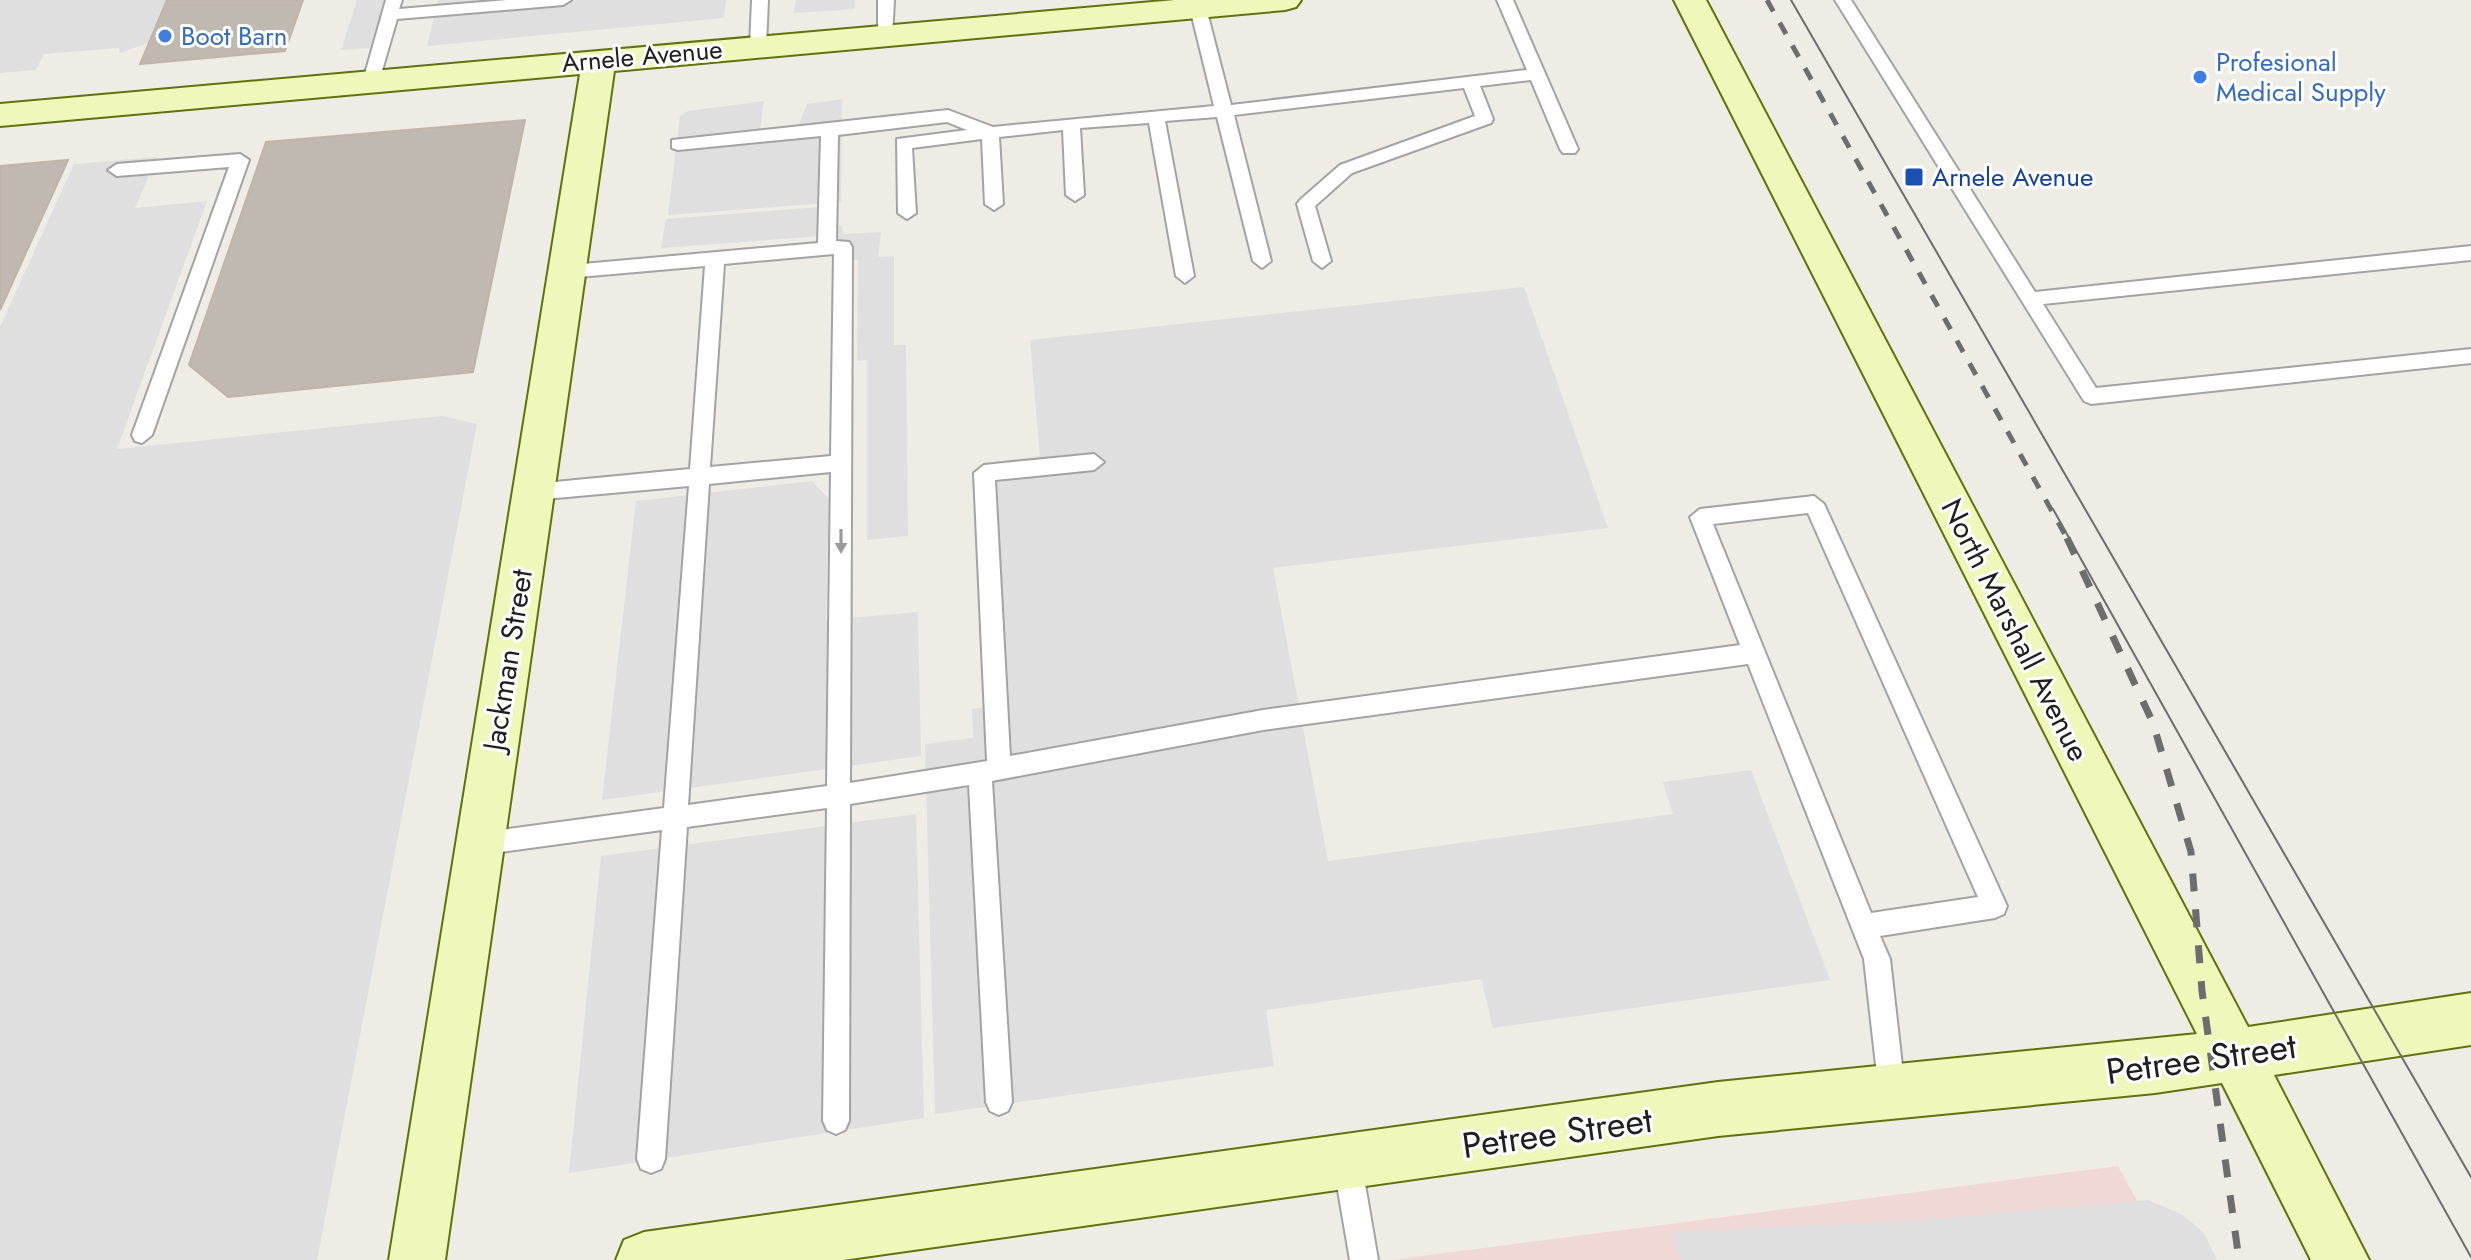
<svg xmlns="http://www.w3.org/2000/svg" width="2471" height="1260" viewBox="0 0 2471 1260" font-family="Jost,sans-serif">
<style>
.commercial{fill:#efd8d5}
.parking{fill:#dfdfdf}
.building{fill:#c0b9b2;stroke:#c0b4a8;stroke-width:2}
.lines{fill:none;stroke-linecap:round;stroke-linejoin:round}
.lane-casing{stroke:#a3a3a3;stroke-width:4}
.secondary-casing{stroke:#607209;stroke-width:4}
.lane{fill:#fff;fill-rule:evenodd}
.secondary{fill:#f0f7bb;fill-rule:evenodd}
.tram{stroke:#6d6d6d;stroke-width:2}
.rail-far1{stroke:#6d6d6d;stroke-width:5;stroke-dasharray:13 13;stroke-linecap:butt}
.rail{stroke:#6d6d6d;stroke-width:7;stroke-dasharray:18 18;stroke-linecap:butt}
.oneway{fill:#9a9a9a}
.shop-dot{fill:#3f7fe0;stroke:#fff;stroke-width:3}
.transit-dot{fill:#1a4fb4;stroke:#fff;stroke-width:3}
.labels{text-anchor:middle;stroke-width:6;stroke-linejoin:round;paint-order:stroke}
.far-shop-label{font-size:26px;fill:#366cbe;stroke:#fff;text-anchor:start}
.far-street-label{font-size:26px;fill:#1f1f1f;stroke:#fff}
.far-transit-label{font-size:26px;fill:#164399;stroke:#fff;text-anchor:start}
.street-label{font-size:30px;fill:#1f1f1f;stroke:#fff}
.near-street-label{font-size:36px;fill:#1f1f1f;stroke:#fff}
</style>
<rect width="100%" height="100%" fill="#efece5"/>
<path class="commercial" d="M2118,1166L2169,1260H1391Z"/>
<path class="parking" d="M0,0H169L148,43L120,53L119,48L44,54L36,70L0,73Z
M357,0H386L372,48L341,50Z
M438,0H726L724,18L427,46Z
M796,0H855V9L794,13Z
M842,99L841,202L668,215L680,116L688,111L764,101L760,129L798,127L807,104Z
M157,157L135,208L207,201L117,449L442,416L477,424L317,1260H0V327L74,164Z
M819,207L817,226H842L843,234L881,232L878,257L894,256V345H906L908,536L867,540V360L857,361L858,260L836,259L835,235L661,248L666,219Z
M1524,287L1608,528L1273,568L1328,861L1673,814L1663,782L1751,770L1830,980L1493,1028L1481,979L1266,1010L1274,1066L935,1114L925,744L973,738L972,709L1000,705L986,463L1040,456L1030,340Z
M812,481L829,499L826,620L918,612L921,756L602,800L636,501Z
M916,814L924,1118L569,1173L601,856Z
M2148,1200L2183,1215L2204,1233L2217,1260H1681L1673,1232L1921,1220Z"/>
<path class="building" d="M167,0H303L285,51L140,64Z
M525,120L473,372L228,397L189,365L266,142Z
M68,160L0,310V166Z"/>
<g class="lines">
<g class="lane-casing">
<path id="lane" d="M386,0H402L399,9L507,0H571L563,5L397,19L379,81L371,86L363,81Z
M752,0H768L766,46L758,51L750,46Z
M878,0H894L892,39L886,40L878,35Z
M1497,0H1513L1578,149L1575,153H1563L1560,149L1531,80L1480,86L1493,119L1491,123L1352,173L1315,206L1331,261L1322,268L1313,261L1297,204L1300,200L1340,165L1475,116L1464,88L1234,115L1271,261L1262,268L1253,261L1217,117L1165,121L1194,276L1185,283L1176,276L1149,123L1080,128L1084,195L1075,201L1066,195L1063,130L999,137L1003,204L994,210L985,204L982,139L912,148L916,213L907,219L898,213L897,139L967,130L947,122L838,135L836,241L849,242L852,247L850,783L987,761L974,473L984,465L1094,454L1104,462L1094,470L995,480L1010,756L1263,710L1740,645L1690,517L1700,509L1814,496L1824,504L2007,906L2004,914L1995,918L1880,936L1890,959L1905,1092L1901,1101L1892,1105L1883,1101L1879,1092L1864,959L1748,664L1263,730L992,781L1012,1102L1008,1111L999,1115L990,1111L986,1102L969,785L850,804L849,1121L845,1130L836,1134L827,1130L823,1121L827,808L687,827L665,1159L661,1169L651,1173L641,1169L637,1159L662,830L479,855L470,852L467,844L470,836L479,833L664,808L689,486L534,500L524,492L534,484L690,469L705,266L567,278L558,271L560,266L818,243L821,136L678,150L672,148V140L948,110L993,127L1214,106L1190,8L1198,3L1206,8L1231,105L1527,70ZM834,254L831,456L710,467L724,264ZM831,472L827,786L688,805L709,484ZM1808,513L1978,897L1871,913L1713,524Z
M1835,0H1851L2035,292L2471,246V260L2043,304L2096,388L2471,349V363L2091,404L2084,401Z
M240,154L249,160L152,435L142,443L135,441L132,435L229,167L117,176L108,170L117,164Z
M1347,1147L1357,1151L1361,1161L1378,1260H1350L1333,1161L1337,1151Z"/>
</g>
<g class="secondary-casing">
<path id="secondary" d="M1175,0H1301L1296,7L1285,10L614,71L445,1260H389L580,74L0,126V104Z
M1674,0H1706L2248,1027L2471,993V1045L2274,1075L2369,1260H2311L2222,1083L2155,1093L1718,1136L843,1260H616L624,1240L644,1232L1718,1082L2197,1034Z"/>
</g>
<use href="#lane" class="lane"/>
<use href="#secondary" class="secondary"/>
<path class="tram" d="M1791,0L2471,1177
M2053,509L2471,1257"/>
<path class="rail-far1" d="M1767,0L2068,540"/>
<path class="rail" d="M2067,538L2153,723L2191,852L2202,991L2239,1260"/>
</g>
<defs><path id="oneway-solid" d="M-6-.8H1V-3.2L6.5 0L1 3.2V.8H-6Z" transform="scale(2)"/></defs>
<use class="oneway" href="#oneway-solid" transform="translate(841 541) rotate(90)"/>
<g class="shop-dot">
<circle cx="165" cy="36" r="8"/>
<circle cx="2200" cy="77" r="8"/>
</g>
<rect class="transit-dot" x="1904" y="167" width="20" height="20" rx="4"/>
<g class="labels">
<g class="far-shop-label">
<text x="181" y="45">Boot Barn</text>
<text x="2216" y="71">Profesional<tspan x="2216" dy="30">Medical Supply</tspan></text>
</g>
<g class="far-street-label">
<text transform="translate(642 56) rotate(-5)" y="9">Arnele Avenue</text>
</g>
<g class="far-transit-label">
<text x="1932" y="186">Arnele Avenue</text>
</g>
<g class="street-label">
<text transform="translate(2015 630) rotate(63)" y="10">North Marshall Avenue</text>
<text transform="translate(508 660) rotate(-81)" y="10">Jackman Street</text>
</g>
<g class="near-street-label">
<text transform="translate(2201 1058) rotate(-8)" y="13">Petree Street</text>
<text transform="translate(1557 1132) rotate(-8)" y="13">Petree Street</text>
</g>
</g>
</svg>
